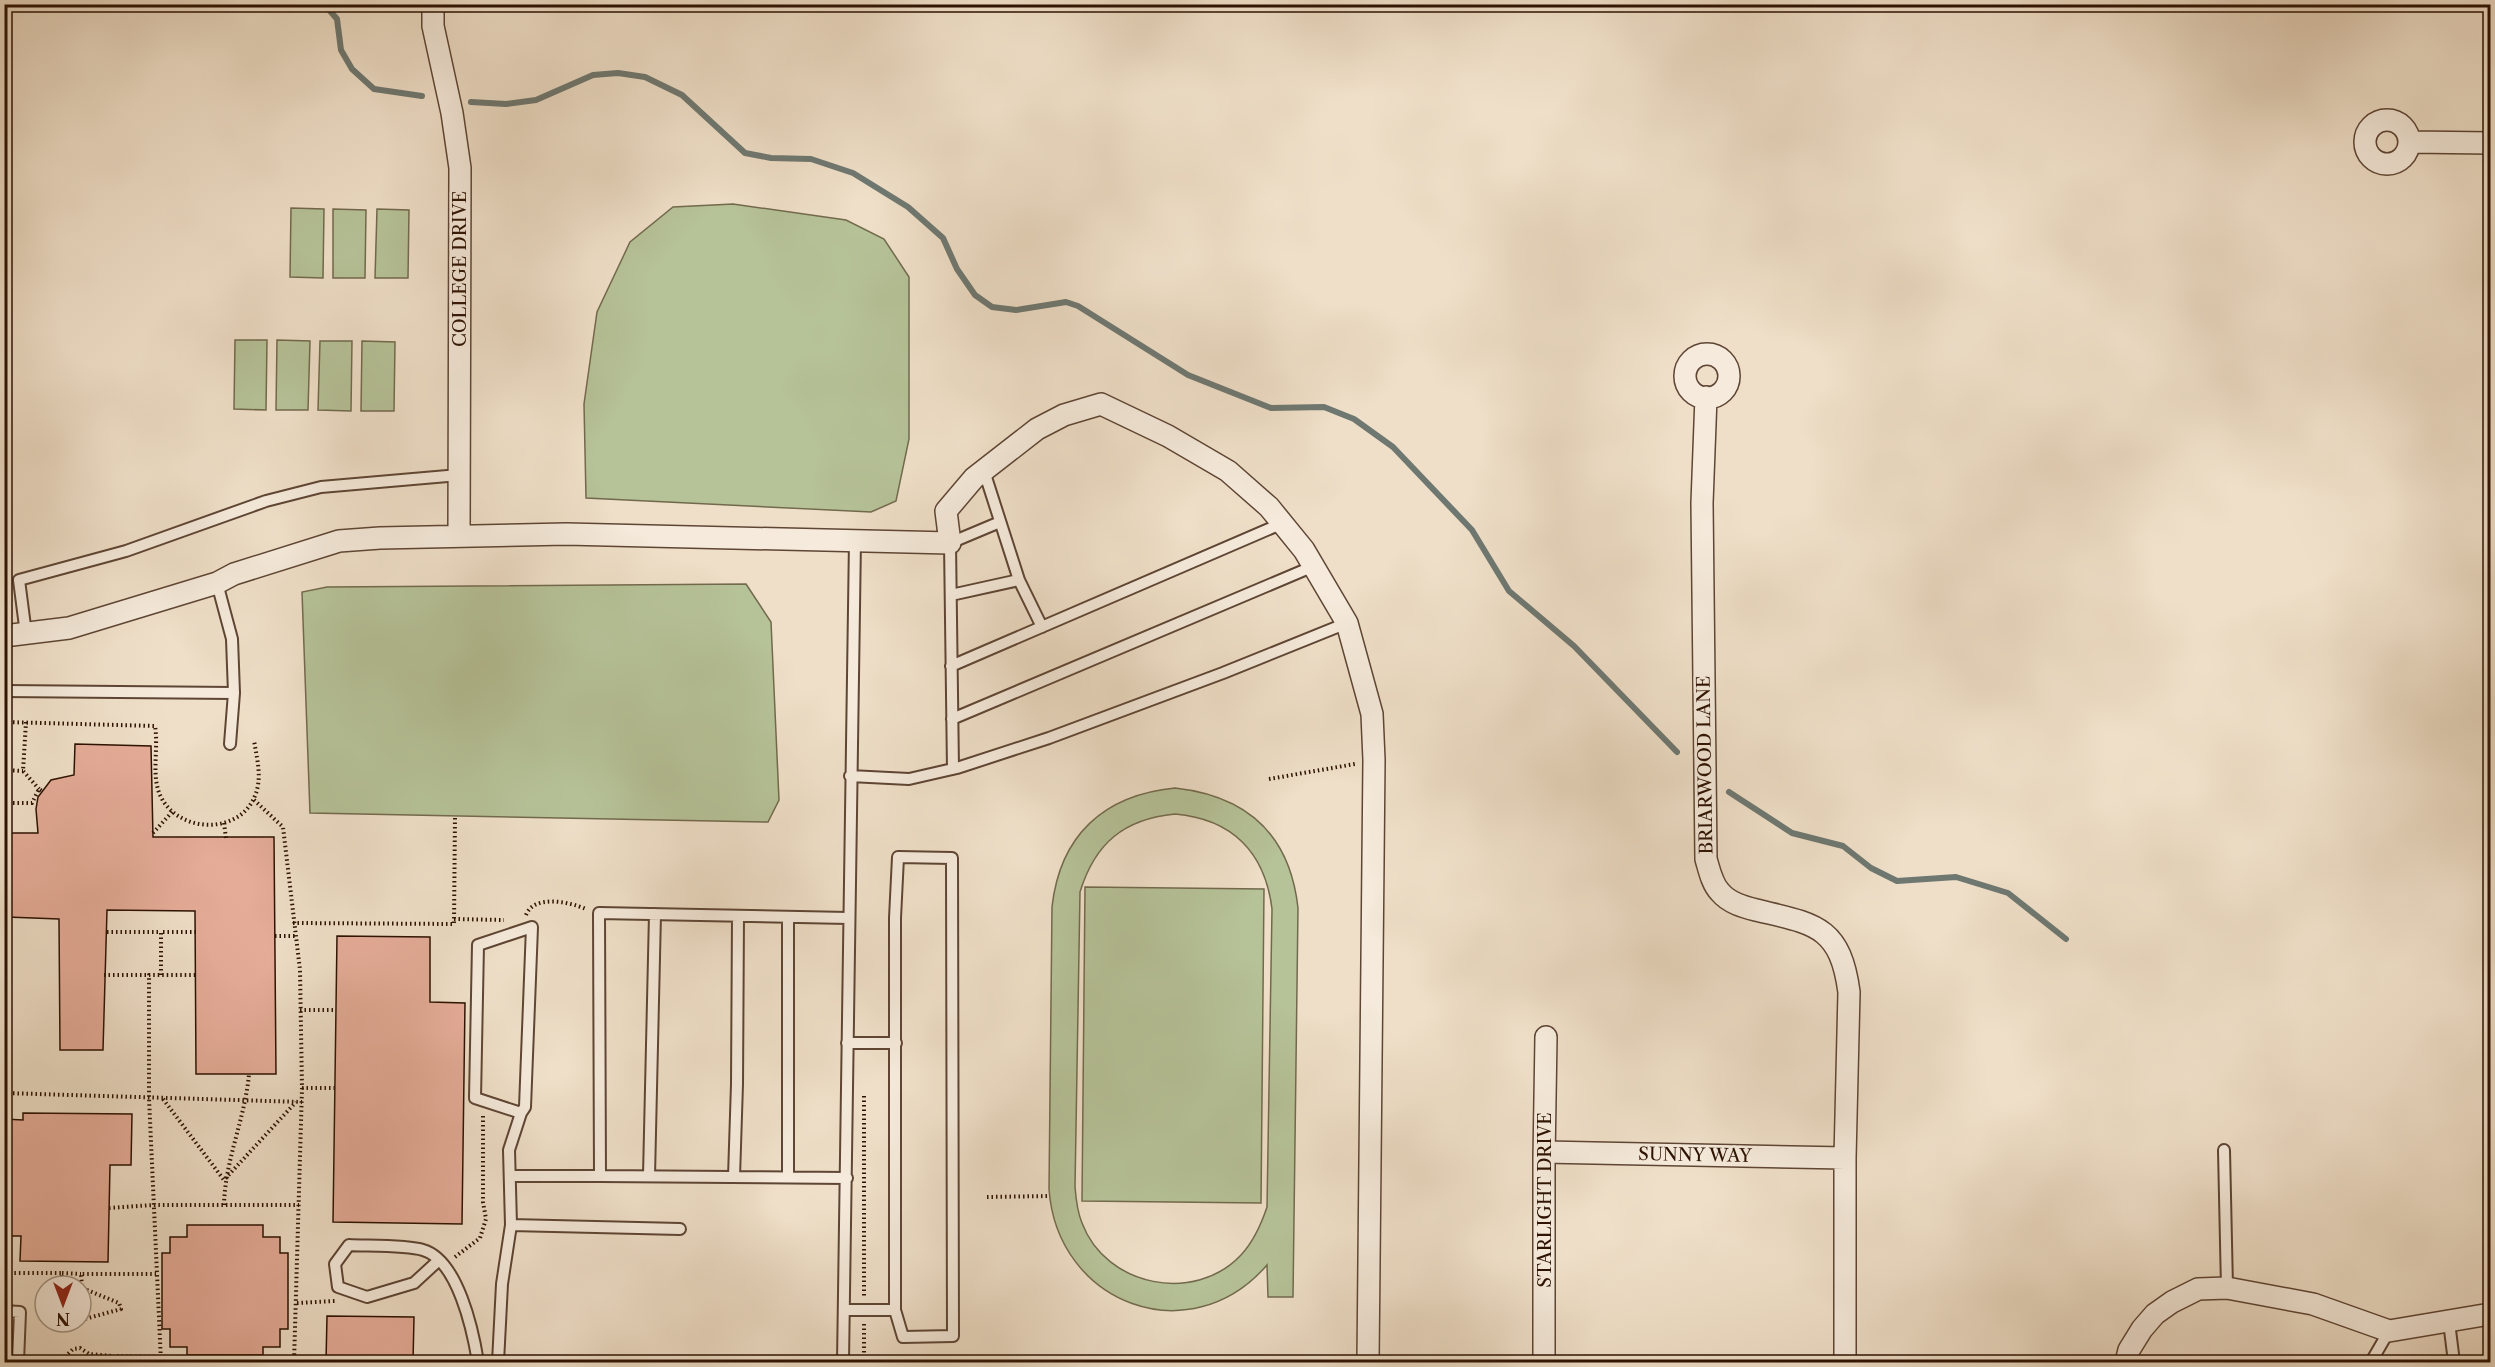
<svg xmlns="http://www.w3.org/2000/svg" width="2495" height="1367" viewBox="0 0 2495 1367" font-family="'Libre Caslon Text',serif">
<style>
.green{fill:#b6c298;stroke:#726a4d;stroke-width:1.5;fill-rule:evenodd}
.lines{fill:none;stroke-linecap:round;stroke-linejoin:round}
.stream{stroke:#6e7871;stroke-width:6}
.building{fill:#e5ac98;stroke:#2d1202;stroke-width:1.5}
.lane-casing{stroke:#5e4534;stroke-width:14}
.street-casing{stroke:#5e4534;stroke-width:24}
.path{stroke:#2d1202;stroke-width:4;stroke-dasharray:1.5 3;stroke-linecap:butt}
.lane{stroke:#f5eadb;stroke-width:10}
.street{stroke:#f5eadb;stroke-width:21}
.labels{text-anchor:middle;stroke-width:4.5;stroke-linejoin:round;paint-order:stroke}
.street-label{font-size:18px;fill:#2d1202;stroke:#f5eadb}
</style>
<rect width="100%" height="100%" fill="#efdfc8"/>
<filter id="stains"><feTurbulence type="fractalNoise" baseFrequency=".00333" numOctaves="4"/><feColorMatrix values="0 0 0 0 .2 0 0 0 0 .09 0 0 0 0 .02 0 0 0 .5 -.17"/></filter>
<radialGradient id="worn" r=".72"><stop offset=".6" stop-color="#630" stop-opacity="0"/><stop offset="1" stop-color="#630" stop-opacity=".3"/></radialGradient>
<path class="green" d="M733,204L846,220L884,239L909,277V439L896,501L871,512L586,498L584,404L597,312L630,242L673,207Z
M291,208L324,209L323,278L290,277Z
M333,209L366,210L365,278H333Z
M377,209L409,210L408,278H375Z
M235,340H267L266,410L234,409Z
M277,340L310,341L308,410H276Z
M320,341H352L351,411L318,410Z
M362,341L395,342L394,411H361Z
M746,584L771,622L779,800L768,822L310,813L302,592L327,587Z
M1175,788C1247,796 1290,835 1298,908L1293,1297H1268L1267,1265C1190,1354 1057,1304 1049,1189L1052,907C1060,835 1104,795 1175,788ZM1175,814C1232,819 1265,852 1272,909L1267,1207C1261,1225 1254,1241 1241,1255C1195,1304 1106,1287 1082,1223C1077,1211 1076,1200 1075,1187L1080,892C1095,843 1124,819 1175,814Z
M1085,887L1264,889L1261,1203L1082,1201Z"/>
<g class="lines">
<path class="stream" d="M324,4L337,19L341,50L352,69L374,89L422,96
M471,102L506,104L536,100L593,75L618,73L645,77L682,95L745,153L771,158L811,159L853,173L908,207L943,238L957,269L975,295L992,307L1016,310L1066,302L1078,306L1188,375L1271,408L1324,407L1354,419L1393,447L1472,530L1509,591L1574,646L1677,752
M1729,792L1792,833L1843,846L1871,868L1897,881L1956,877L2008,893L2066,939"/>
</g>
<path class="building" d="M75,744L151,746L153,837H274L276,1074H196L195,911L107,910L103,1050H60L59,919L7,917V906H4V846H7L8,833H38L36,809L38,797L51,780L74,775Z
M337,936L430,937V1002L465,1003L462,1224L333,1222Z
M23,1113L132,1114L131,1165H110L108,1262L20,1261L21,1236H4V1119L23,1120Z
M187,1225H263V1237H280V1253H288V1329H280V1347H263V1355H187V1347H170V1329H162V1253H170V1237H187Z
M327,1316L414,1317L413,1362H326Z"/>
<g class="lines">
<g class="lane-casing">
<path id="lane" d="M984,471L1019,580
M951,595L1019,580L1042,627
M26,634L19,580L126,551L266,501L321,487L459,475
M951,666L1283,523
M4,691L234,693L232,639L217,583
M952,719L1314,566
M230,744L234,693
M953,769L950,543L1000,522
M850,776L909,779L957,768L1049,738L1223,673L1347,623
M788,917V1177
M847,1043H896
M2224,1150L2227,1288
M511,1176H600L599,913L848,918
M600,1176L847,1178
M649,1176L655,914
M734,1177L737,1084L738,916
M511,1225L680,1229
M439,1260L414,1283L367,1297L338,1287L335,1264L349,1245C368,1246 407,1245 423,1250C458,1260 473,1331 478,1362
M844,1310H895V918L898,857L952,858L953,1336L903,1337L895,1310
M4,1311L20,1312L18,1362
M2449,1322L2454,1362
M498,1362L502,1284L511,1225L509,1150L521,1113L525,1107L532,927L478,945L475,1098L521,1113
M843,1362L855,540
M2371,1362L2389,1331"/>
</g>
<g class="street-casing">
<path id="street" d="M433,4V26L452,113L460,168L459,536
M2365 142a22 22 0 1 1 44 0a22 22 0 1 1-44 0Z
M2411,142L2490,143
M1685 376a22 22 0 1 1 44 0a22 22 0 1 1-44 0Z
M1706,397L1702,503L1706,859C1709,869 1712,884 1720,892C1729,903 1744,907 1756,910C1814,924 1840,925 1849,992L1845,1158V1362
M4,636L69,628L217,583L234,574L339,541L380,538L566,534L950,543L946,511L974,478L1037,429L1064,415L1101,404L1168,436L1228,471L1269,507L1304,550L1347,623L1372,714L1374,760L1368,1362
M1544,1152L1845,1158
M1544,1362V1159L1546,1037
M2126,1362L2129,1350L2142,1329L2155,1314L2172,1302L2198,1289L2227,1288L2313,1304L2389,1331L2490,1314"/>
</g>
<path class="path" d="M4,722L155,726C159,750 150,778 162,799C181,833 238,834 254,798C263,779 257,760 254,740
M26,722L23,771L39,789
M4,770L23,771
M1269,779L1355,764
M254,800L283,827L300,970L302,1088L294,1362
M4,803H32L39,789L42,791
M224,823L226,838
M153,833L173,811
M526,915C534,894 570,902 586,909
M454,919L504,920
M293,923L454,924L455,815
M107,932H161
M275,936H295
M104,975H149
M161,975V932H199
M300,1010H336
M302,1088H335
M4,1093L302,1102
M5,1093V1118
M864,1096V1296
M163,1099L224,1180L296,1102
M987,1197L1049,1196
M224,1205C225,1160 245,1119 249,1074
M109,1208L153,1205H299
M455,1257L480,1238L486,1219L483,1202V1116
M4,1269L5,1273H62L61,1286
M62,1273L81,1274
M5,1299V1273
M297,1303L335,1301
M81,1320L121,1309L119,1303L82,1288L81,1274H156
M61,1322V1325L73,1322
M864,1324V1362
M65,1357L73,1349L80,1348L89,1354L114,1356
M114,1362V1356L161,1357
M161,1362L149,1098V975H195"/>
<use href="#lane" class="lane"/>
<use href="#street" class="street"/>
</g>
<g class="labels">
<g class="street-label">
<text transform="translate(460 269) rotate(-90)" y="6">COLLEGE DRIVE</text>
<text transform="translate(1705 765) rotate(-91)" y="6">BRIARWOOD LANE</text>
<text transform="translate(1695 1155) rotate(1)" y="6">SUNNY WAY</text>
<text transform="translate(1545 1200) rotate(-90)" y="6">STARLIGHT DRIVE</text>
</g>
</g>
<rect width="2495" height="1367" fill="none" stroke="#efdfc8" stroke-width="24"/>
<rect x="6" y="6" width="2483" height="1355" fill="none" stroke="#2d1202" stroke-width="3"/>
<rect x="12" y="12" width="2471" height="1343" fill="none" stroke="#2d1202" stroke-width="1.5"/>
<g transform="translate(63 1304) rotate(180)"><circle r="28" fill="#f5eadb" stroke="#a59484" stroke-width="1.5"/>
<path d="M0-4.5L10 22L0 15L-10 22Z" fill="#8f2418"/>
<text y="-9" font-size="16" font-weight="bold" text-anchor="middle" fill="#2d1202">N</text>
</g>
<rect width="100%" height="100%" filter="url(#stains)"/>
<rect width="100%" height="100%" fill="url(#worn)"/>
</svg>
